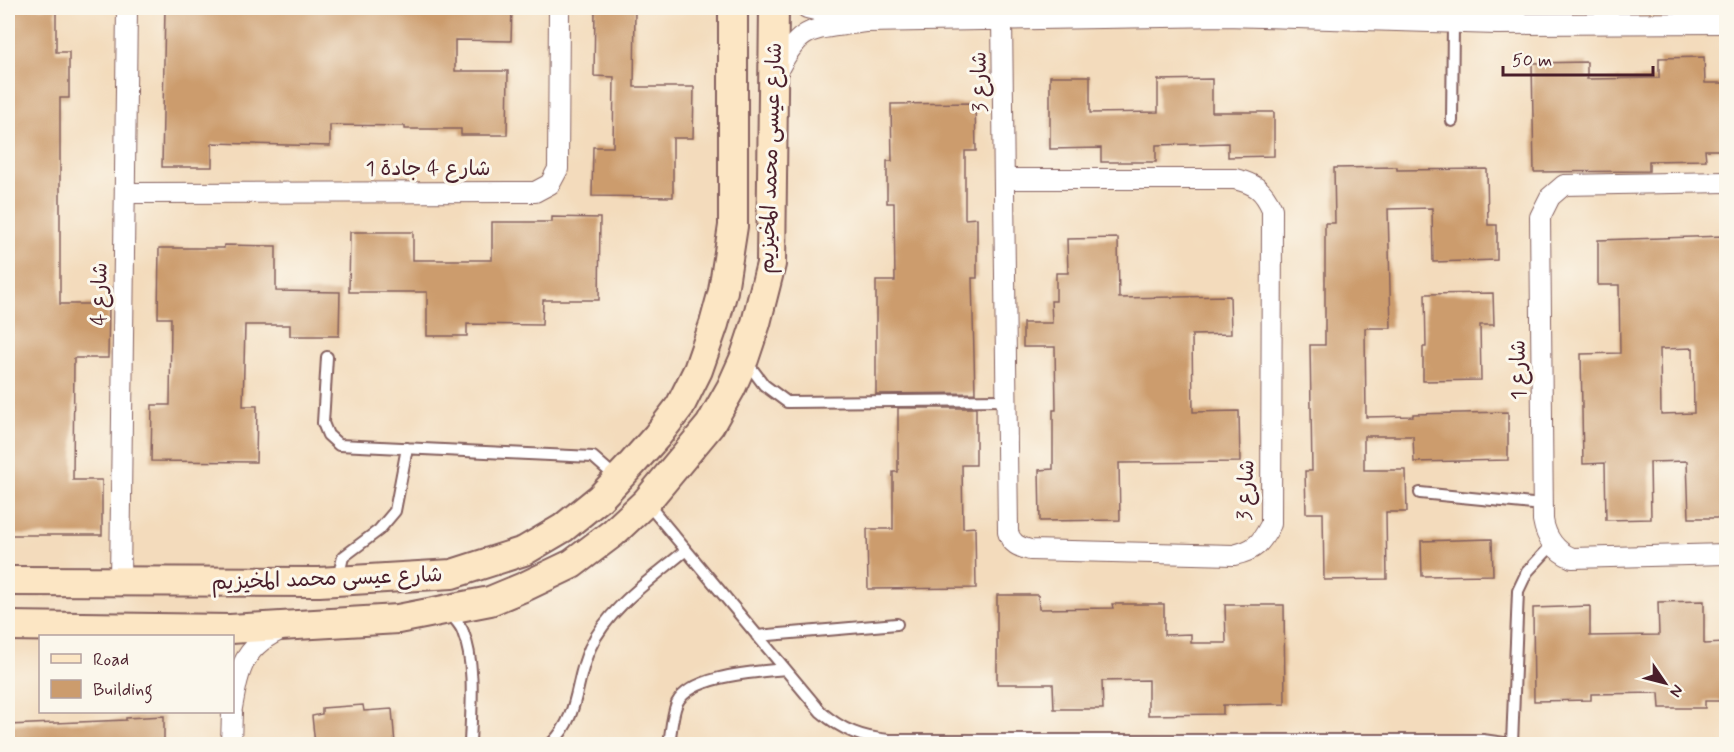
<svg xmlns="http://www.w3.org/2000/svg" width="1734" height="752" viewBox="0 0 1734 752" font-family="Mynerve,'Playpen Sans Arabic',sans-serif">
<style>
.building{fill:#cc9c6d;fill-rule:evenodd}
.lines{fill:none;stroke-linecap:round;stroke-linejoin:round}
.lane-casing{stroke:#85615e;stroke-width:14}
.street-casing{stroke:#85615e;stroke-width:22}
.secondary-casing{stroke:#85615e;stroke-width:32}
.lane{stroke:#fff;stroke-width:10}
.street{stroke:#fff;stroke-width:20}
.secondary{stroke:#fce6c4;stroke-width:28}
.labels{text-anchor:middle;stroke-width:6;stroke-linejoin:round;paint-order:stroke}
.street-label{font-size:21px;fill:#4a1f2b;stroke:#fbf7ec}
</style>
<rect width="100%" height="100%" fill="#fbf7ec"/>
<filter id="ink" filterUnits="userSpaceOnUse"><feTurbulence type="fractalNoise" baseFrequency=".0167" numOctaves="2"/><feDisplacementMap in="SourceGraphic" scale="12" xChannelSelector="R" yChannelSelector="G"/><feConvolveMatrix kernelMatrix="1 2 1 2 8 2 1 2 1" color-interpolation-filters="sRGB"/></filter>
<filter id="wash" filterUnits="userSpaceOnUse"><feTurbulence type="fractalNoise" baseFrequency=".008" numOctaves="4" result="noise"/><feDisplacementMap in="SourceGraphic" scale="24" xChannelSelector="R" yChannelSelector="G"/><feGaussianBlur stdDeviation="1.35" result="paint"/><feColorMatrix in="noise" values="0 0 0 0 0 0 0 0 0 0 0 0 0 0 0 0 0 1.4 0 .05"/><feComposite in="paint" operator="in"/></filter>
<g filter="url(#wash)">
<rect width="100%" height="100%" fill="#f3dbbc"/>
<g id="blocks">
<path class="building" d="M8,8H56V52H69V98H60V304H109L108,358H74L73,480H102V535H8Z
M165,8H512L511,41L455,40V71H508L507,135H461V129H405V126L330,125V146L212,143V167H162Z
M595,8H635L634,87H694L693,138H673V197L592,196L593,147H613L614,77L594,76Z
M1704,57L1705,83H1726V150H1705L1706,160L1649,161V171L1534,172L1532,63L1587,62V79L1659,78V58Z
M1050,76H1090V113L1158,112V80L1212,79V112H1274V156L1228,157V143L1156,145V162H1101V148L1050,149Z
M975,103L976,151H965V219L977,218V278H972L975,393L876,394V281H895L894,203H887V161H892L891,104Z
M1397,167V170L1487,169L1488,225H1497V260L1433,262L1432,208L1388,209L1391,328H1365L1366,417L1413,416V414L1508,412V460L1414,462L1413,436H1364V470H1406L1407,512H1386L1387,579L1324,580L1323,513H1306L1305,471H1312L1310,345H1325V223H1335L1334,168Z
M552,217L600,218L599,300H543L542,325L467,324V336H427V292H349L350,232H413V260H492V222H552Z
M1724,236L1725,298H1726V518H1689L1687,461L1650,462L1651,519L1606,520L1605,463L1583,464L1581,354L1620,353L1619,285H1598V240ZM1693,348L1694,413L1661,414L1660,349Z
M1118,238L1119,298L1230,296L1231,334L1192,335L1193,412L1239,411L1240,462L1119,463L1120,520L1040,521L1039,470L1053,469V410H1056L1055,347H1023V323H1052L1051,301H1056V273H1068L1067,239Z
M224,245L276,246V291L340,292L339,336H290V325H245L243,406H257L256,462L151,461L152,405H170L171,318H158L159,248H224Z
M1493,293L1494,325H1480L1481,380L1423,381V347H1426L1425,294Z
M898,408H976V465H962L963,528L975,527L976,588L868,589L867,529H893V472H898Z
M1492,539L1493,575L1422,576L1421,541Z
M997,595H1038L1039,609L1113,608L1112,604H1164V635L1191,634V643H1226L1225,605H1284L1285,704L1223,705V714L1148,715V680L1102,681L1103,709H1054L1053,684H997Z
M1704,601V644L1726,643V701H1705V708H1660L1659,693L1591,694V700L1534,701L1533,608L1590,606V636L1659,635L1658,602Z
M363,705L364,711L392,709L395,744H315L312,716L322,714V708Z
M164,716V744H8V725L126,720V718Z"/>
</g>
</g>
<g filter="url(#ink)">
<use href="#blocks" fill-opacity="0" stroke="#85615e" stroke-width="1.5"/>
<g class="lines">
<g class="lane-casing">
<path id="lane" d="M1452,121L1453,23
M327,357L323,423L328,435L339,445L593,457L618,479
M746,361L764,385L787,402L1007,400
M1420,493L1543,505
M646,502L821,712C842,730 862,738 889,740H1483L1511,744
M338,578L343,557L379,530L395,511L407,448
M450,613C454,619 461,625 463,632C476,664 471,711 470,744
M757,636L897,624
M551,744C581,714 574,682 590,648C607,609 654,577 686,550
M669,744C671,732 672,715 677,703C691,675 757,672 785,669
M1512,744L1518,591L1527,572L1552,545"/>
</g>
<g class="street-casing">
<path id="street" d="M807,8L852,19
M1002,19L1008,532C1011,544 1019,547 1030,550L1234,555C1256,550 1261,543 1271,524L1272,209C1263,189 1255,184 1235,179H1005
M775,76C802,21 812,31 866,22L1225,16L1497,24L1726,23
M1726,182L1564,185L1550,197L1540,217L1543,520C1546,538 1555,551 1572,558L1726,554
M125,193L535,192L550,184L558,169L559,8
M120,581L127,8
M232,708C239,669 243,645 285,628
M231,744L232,712"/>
</g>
<g class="secondary-casing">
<path id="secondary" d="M8,581L319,582L452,574L524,551L563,528L600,498L631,465L657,436L680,406L698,370L714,324L723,291L733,226V8
M8,626L230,629L398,619L490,601L526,586L572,564L613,533L646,502L710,425L731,388L744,359L756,323L771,264L774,8"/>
</g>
<use href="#lane" class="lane"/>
<use href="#street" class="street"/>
<use href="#secondary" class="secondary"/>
</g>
</g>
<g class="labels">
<g class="street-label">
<text transform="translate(979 82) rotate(-91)" y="7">شارع 3</text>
<text transform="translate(770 158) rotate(-88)" y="7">شارع عيسى محمد المخيزيم</text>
<text x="428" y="175">شارع 4 جادة 1</text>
<text transform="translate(99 294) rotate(-89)" y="7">شارع 4</text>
<text transform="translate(1518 370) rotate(-91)" y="7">شارع 1</text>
<text transform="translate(1245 490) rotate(-87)" y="7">شارع 3</text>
<text transform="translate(327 578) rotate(-2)" y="7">شارع عيسى محمد المخيزيم</text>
</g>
</g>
<rect width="1734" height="752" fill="none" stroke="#fbf7ec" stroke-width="30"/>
<rect x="39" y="635" width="195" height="78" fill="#fbf7ec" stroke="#b4a19f" stroke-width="1.5"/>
<rect x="51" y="654" width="30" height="9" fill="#fce6c4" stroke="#b4a19f" stroke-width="1.5"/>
<text x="93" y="665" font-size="18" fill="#4a1f2b">Road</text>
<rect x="51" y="680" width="30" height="18" fill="#cc9c6d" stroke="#b4a19f" stroke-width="1.5"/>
<text x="93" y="695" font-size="18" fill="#4a1f2b">Building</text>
<g transform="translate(1665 683) rotate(125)" stroke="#fbf7ec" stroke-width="4.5" paint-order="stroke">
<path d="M0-4.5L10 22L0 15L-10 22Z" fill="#4a1f2b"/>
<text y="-9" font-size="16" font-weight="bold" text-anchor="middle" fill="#4a1f2b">N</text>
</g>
<path d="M1503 66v9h150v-9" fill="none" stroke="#4a1f2b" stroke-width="3"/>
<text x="1512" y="66" font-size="18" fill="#4a1f2b" stroke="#fbf7ec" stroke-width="4.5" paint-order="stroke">50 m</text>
</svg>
